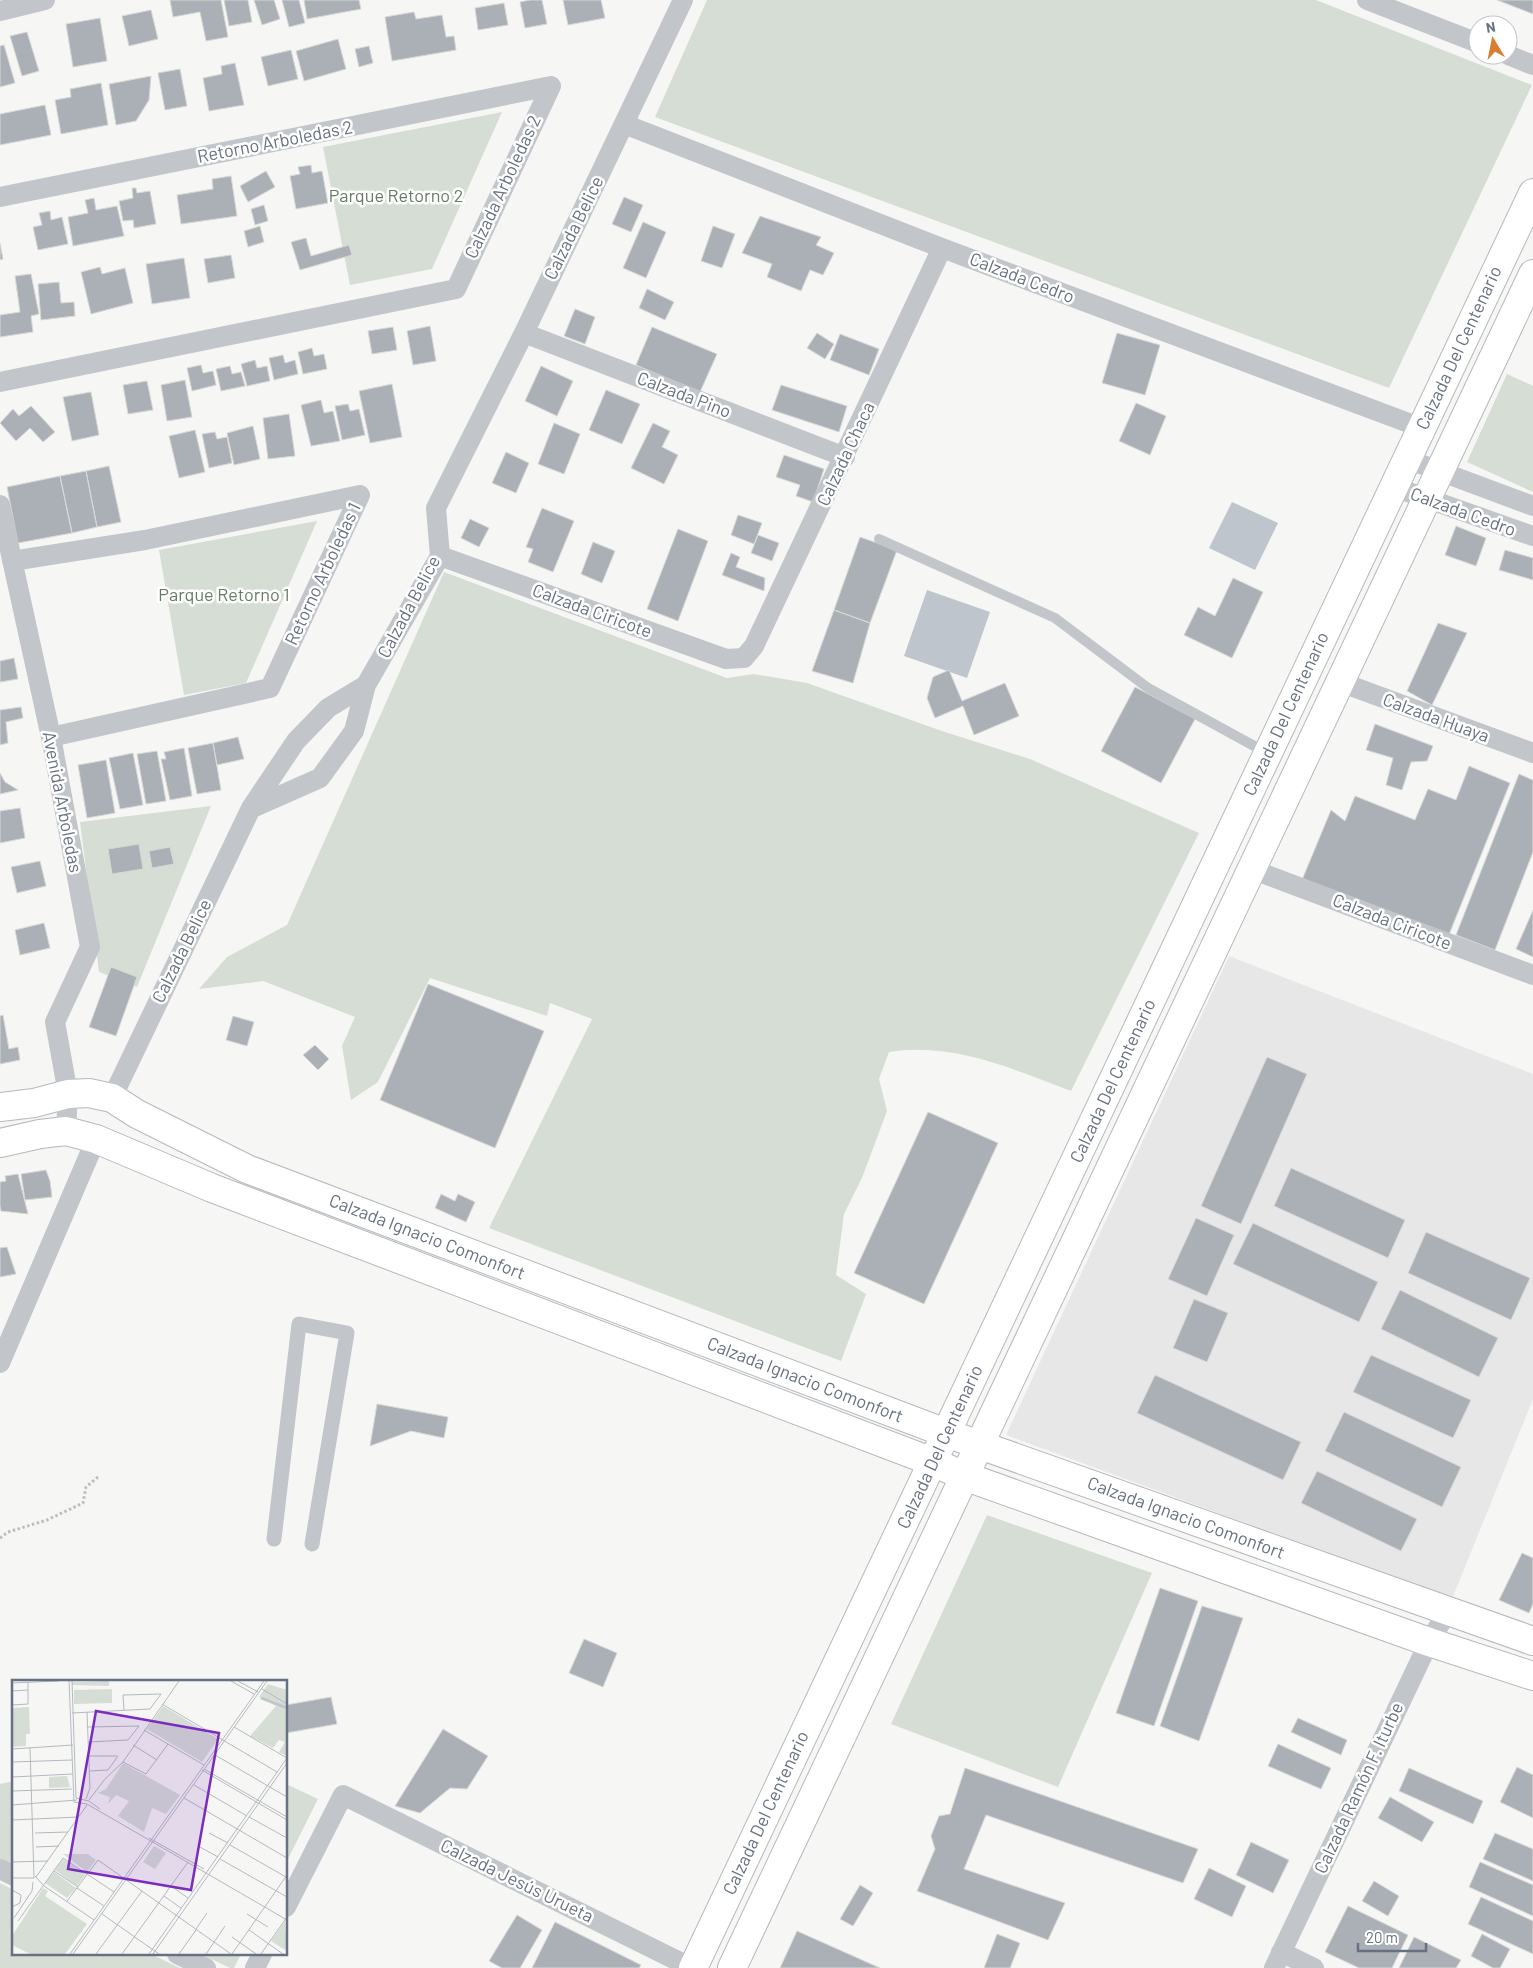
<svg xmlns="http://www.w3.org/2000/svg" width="1533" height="1968" viewBox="0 0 1533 1968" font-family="Barlow,sans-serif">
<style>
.built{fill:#e7e7e7}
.green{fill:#d6ddd5}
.water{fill:#bfc5cd}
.building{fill:#abb0b7;stroke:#d8d8d6}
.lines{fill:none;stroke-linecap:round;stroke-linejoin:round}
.secondary-casing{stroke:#b5b8bd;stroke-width:30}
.path{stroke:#bcbdc0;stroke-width:3;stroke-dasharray:2.5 2.5;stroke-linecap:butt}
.service{stroke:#c2c5c9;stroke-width:10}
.pedestrian{stroke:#c2c5c9;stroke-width:15}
.minor{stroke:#c2c5c9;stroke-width:20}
.secondary{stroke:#fff;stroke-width:28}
.labels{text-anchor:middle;stroke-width:5;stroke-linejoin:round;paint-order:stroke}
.street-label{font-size:18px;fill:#677183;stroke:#fff}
.park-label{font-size:18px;fill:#667b66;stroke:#fff}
.inset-river{fill:none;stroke:#bfc5cd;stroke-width:2.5}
.inset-road{fill:none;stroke:#b4b9c0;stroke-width:1}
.view{fill:#7b2cbf;fill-opacity:0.15;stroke:#7b2cbf;stroke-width:2.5}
.inset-edge{fill:none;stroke:#677183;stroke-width:2.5}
</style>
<rect width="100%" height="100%" fill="#f6f7f4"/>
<path class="built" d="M1229,956L1533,1074V1399L1452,1599L1006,1435Z"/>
<path class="green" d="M707,0H1316L1532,85L1389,388L655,117Z
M502,112L432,269L350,285L323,147Z
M1507,374L1533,386V492L1467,462Z
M317,521L246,683L184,695L159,550Z
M444,572L727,678L754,674L807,683L942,731L1030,759L1199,833L1071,1091C1012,1069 954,1042 889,1052L879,1079L887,1111L862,1178L844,1214L836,1275L866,1294L841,1361L489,1228L592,1019L550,1003L547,1016L430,978L378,1082L351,1100L342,1046L355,1017L263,981L199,989L227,957L287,925Z
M211,806L137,987L99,972L80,822Z
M987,1515L1152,1573L1058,1787L891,1724Z
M14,1781V1866L0,1859V1784Z
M286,1784L318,1799L286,1863Z
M0,1883L14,1890V1954H151L180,1968H0Z
M201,1954H241L234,1968H230Z"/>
<path class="water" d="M1232,502L1278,523L1255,570L1209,548Z
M927,590L990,612L967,678L904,656Z"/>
<path class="building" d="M170,0H221L228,37L206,41L200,12L173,17Z
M224,0H248L252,22L229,26Z
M254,0H274L280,19L262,25Z
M282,0H299L305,23L289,27Z
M304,0H359L361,9L307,19Z
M530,0H542L547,24L525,28L520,2Z
M563,0H601L605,18L568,25Z
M1497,0H1533V14Z
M504,3L508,25L478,30L475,8Z
M151,10L158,39L129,46L122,16Z
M414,12L416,19L442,15L446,37L454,36L456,50L392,61L385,17Z
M100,18L107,61L73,67L66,24Z
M27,32L39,71L22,76L10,36Z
M338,39L346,69L304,81L296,51Z
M4,45L15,83L0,87V46Z
M369,46L373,63L359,67L355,49Z
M291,50L298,79L268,86L261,57Z
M235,63L244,105L209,111L203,78L222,74L221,66Z
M180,69L187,106L165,110L158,73Z
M151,76L149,100L136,121L116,125L109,84Z
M101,83L108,125L61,134L55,100L71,97L70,89Z
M45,105L51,135L0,145V114Z
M311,165L312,173L322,171L328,203L296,209L290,176L300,174L298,167Z
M266,171L275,187L248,202L240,186Z
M231,176L237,216L181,224L177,195L213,189L212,179Z
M132,188H136L137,193L150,191L156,224L134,228L133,220L123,221L119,201L133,198Z
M624,197L643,205L631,232L612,224Z
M94,198L96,210L117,206L124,236L73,246L68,217L88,213L85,200Z
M264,205L268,221L255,225L251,209Z
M50,211L51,220L62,217L68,244L38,250L33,227L42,225L39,213Z
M760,216L821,237L816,245L834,253L823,275L810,270L801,291L767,277L772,264L742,253Z
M643,222L666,232L646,278L623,268Z
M260,226L264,242L248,247L244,231Z
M713,226L735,234L722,268L701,261Z
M306,238L311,256L349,245L352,255L300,270L291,242Z
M0,243L3,259L0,260Z
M231,255L235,278L208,283L204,259Z
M184,258L190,298L152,304L146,264Z
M100,267L102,274L125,268L133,303L91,314L81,272Z
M31,274L39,314L31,316L33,332L0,337V315L20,312L15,276Z
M59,282L61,303L74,302L75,316L41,320L38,284Z
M647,289L674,302L665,320L639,308Z
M575,309L595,317L585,344L564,336Z
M430,326L436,361L413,365L407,331Z
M393,327L397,350L372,354L368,331Z
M652,327L717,354L700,392L636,365Z
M817,333L834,344L825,359L807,348Z
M1117,333L1160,345L1145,395L1102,383Z
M840,334L879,349L869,375L830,360Z
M312,348L314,356L324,354L327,369L303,374L298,352Z
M283,355L285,363L295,360L298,374L274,380L269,358Z
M255,360L257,368L267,366L270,381L247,386L241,364Z
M201,365L203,373L213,371L216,385L192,391L187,368Z
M230,366L232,374L241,372L245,386L221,391L216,369Z
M541,366L573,381L557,416L525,401Z
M185,380L192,417L167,421L161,385Z
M147,381L153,410L128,414L123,385Z
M392,384L402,437L370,443L359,391Z
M781,385L847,406L839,432L772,410Z
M606,390L640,404L622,444L589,430Z
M91,392L99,435L72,441L63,397Z
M321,400L324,413L333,411L340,441L311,446L301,405Z
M1136,403L1166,416L1150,455L1119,441Z
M348,404L350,411L359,409L365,435L342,440L335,406Z
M31,406L55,432L43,442L30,428L16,441L0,423L13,409L19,416Z
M289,414L295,456L268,459L263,418Z
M554,423L580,434L564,474L538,464Z
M653,423L670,431L662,447L678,455L664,484L631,468Z
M253,426L260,459L234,465L227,433Z
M195,430L205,472L179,478L169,436Z
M215,432L217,439L227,437L232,463L209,468L202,434Z
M506,452L529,463L516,493L492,483Z
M784,455L824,469L813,502L796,496L800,485L776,477Z
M109,466L121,522L97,527L86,471Z
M86,471L97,527L72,533L60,476Z
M60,476L72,533L18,543L7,487Z
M542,508L574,521L553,572L528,562L533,549L526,547Z
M738,515L762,523L754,544L731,535Z
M470,519L489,528L479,547L461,538Z
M1456,526L1486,538L1476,566L1445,555Z
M678,529L708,541L678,621L647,609Z
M758,535L779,543L772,561L751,553Z
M860,537L897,550L870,623L834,610Z
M593,542L615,551L602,583L581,574Z
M1505,550L1533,558V580L1499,570Z
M731,553L740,557L736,567L765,578L764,591L722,575Z
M1233,578L1263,592L1232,658L1184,635L1198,607L1215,616Z
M834,610L870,623L853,683L812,671Z
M1438,623L1467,633L1432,705L1407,691Z
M14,658L18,679L0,682V661Z
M949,670L962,701L1005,683L1019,716L974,735L963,706L935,718L927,698L933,677Z
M1135,687L1195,719L1161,783L1101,751Z
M21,707L23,718L6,722L8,743L0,745V710Z
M1375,724L1433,746L1427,761L1411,762L1402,790L1386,785L1393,758L1366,750Z
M238,737L244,759L217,765L213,743Z
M213,743L221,790L197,794L188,748Z
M184,748L192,796L170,800L161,759H166L164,752Z
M157,751L166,801L146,804L137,754Z
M133,753L143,805L120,809L109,758Z
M106,760L115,813L87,818L78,765Z
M1469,766L1510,783L1448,937L1302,880L1331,810L1345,821L1355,796L1415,820L1428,789L1456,800Z
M0,773L5,782L18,790L0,794Z
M1519,774L1533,780V852L1495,950L1456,935Z
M20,808L25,838L0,843V811Z
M139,844L143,869L112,874L108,849Z
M170,847L174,864L152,868L149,851Z
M40,861L46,886L17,893L11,867Z
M1533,910V957L1516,949Z
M44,923L50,948L20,955L15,930Z
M111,967L137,977L116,1036L89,1027Z
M428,984L544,1031L495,1148L380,1100Z
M3,1015L9,1049L18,1047L20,1060L0,1064V1016Z
M233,1016L254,1022L247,1046L226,1040Z
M315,1045L329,1059L318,1070L303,1055Z
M1267,1057L1307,1074L1241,1224L1201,1206Z
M928,1112L998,1143L924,1304L854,1273Z
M1291,1168L1405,1220L1388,1258L1274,1206Z
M46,1170L50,1181L52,1197L25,1200L21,1174Z
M18,1174L28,1214L1,1211L0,1206V1182L6,1181L5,1176Z
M441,1194L455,1201L458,1194L475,1202L466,1222L435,1208Z
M1196,1218L1234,1235L1207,1296L1168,1279Z
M1253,1223L1378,1282L1359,1322L1233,1264Z
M1426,1232L1530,1278L1511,1320L1408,1273Z
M7,1247L16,1274L0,1277V1248Z
M1400,1290L1498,1338L1479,1377L1381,1329Z
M1194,1299L1228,1313L1207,1362L1173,1348Z
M1371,1355L1471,1400L1453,1438L1353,1392Z
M1155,1375L1301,1442L1283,1480L1137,1413Z
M377,1404L448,1417L444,1438L411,1431L370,1446Z
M1344,1412L1461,1467L1442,1507L1325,1451Z
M1317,1471L1417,1519L1401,1551L1301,1503Z
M1522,1553L1533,1558V1604L1529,1613L1499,1600Z
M1160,1588L1198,1601L1154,1726L1116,1713Z
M1202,1606L1243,1618L1199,1741L1160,1726Z
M584,1639L617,1653L603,1687L569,1673Z
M331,1697L337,1724L286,1733V1705Z
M1298,1718L1347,1740L1341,1755L1291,1732Z
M443,1729L488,1756L467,1789L450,1788L420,1813L395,1806Z
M1278,1744L1331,1768L1321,1789L1268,1766Z
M1517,1767L1533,1775V1818L1500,1802Z
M965,1768L1198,1849L1183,1883L986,1815L964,1869L1065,1903L1048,1940L917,1891L935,1849L931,1836L939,1816L950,1814Z
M1409,1768L1483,1801L1473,1824L1399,1791Z
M1390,1797L1434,1822L1422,1842L1378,1818Z
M1495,1833L1533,1849V1881L1483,1859Z
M1251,1842L1289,1860L1273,1893L1236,1875Z
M1480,1862L1533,1885V1916L1469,1887Z
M1209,1868L1246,1886L1232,1917L1194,1899Z
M1374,1881L1399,1896L1388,1916L1362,1901Z
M860,1885L873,1893L853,1926L840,1919Z
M1481,1897L1533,1921V1954L1468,1924Z
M1348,1906L1408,1935L1392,1968H1359L1325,1952Z
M517,1915L542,1930L520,1968H502L489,1961Z
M555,1922L641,1965L639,1968H532Z
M797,1931L880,1968H780Z
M997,1934L1020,1943L1010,1968H984Z
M1482,1934L1510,1949L1500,1968H1493L1471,1956Z
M1414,1937L1461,1960L1456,1968H1399Z"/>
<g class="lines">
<g class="secondary-casing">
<path id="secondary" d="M0,1107L34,1103L68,1094L89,1093L112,1098L137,1114L247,1169L946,1433L1533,1641
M0,1143L40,1134L66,1131L96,1139L212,1188L933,1462L964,1476L1429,1642L1533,1676
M693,1968L1533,193
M732,1968L1533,274"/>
</g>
<path class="path" d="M0,1538L8,1532L47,1520L83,1503L86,1487L98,1477"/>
<path class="service" d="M879,539L1055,618L1148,688L1267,753"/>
<path class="pedestrian" d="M274,1539L299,1324L347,1333L312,1544"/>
<path class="minor" d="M1367,0L1478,43
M0,11L45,0
M1508,55L1533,65
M624,124L942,248L1422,428
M0,197L551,86
M524,333L845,457
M0,382L456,289L551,86
M1407,459L1533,506
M1394,487L1533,536
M0,505L51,737L90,947L55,1022L68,1094L66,1131
M440,556L726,659L744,658L754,646L942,248
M12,561L145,540L360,495
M1340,682L1533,753
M51,737L270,688L360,495
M252,808L320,778L354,731L366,685
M1251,869L1533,975
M112,1098L251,808L296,741L328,708L366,685L440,556L436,508L524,333L683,0
M0,1363L96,1139
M0,1869L14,1876
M286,1907L343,1795L692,1968
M1281,1952L1314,1968
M177,1954L206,1968
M255,1968L262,1954
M1274,1968L1429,1642L1448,1611"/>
<use href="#secondary" class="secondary"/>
</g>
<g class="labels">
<g class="street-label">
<text transform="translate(275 142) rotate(-11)" y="6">Retorno Arboledas 2</text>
<text transform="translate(503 187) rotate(-65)" y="6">Calzada Arboledas 2</text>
<text transform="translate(574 228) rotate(-64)" y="6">Calzada Belice</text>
<text transform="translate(1022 278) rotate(21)" y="6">Calzada Cedro</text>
<text transform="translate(1459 348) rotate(-65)" y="6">Calzada Del Centenario</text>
<text transform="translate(684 395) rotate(21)" y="6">Calzada Pino</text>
<text transform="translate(846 454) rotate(-65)" y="6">Calzada Chaca</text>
<text transform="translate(1463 512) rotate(20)" y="6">Calzada Cedro</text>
<text transform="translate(323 574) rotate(-65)" y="6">Retorno Arboledas 1</text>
<text transform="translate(409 607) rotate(-62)" y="6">Calzada Belice</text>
<text transform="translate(592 611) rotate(20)" y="6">Calzada Ciricote</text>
<text transform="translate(1286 714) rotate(-65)" y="6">Calzada Del Centenario</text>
<text transform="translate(1436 718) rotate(20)" y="6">Calzada Huaya</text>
<text transform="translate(62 802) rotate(79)" y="6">Avenida Arboledas</text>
<text transform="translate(1392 922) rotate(21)" y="6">Calzada Ciricote</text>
<text transform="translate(182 951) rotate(-64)" y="6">Calzada Belice</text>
<text transform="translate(1113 1081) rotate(-65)" y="6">Calzada Del Centenario</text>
<text transform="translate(427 1237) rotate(21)" y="6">Calzada Ignacio Comonfort</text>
<text transform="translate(805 1380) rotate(21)" y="6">Calzada Ignacio Comonfort</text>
<text transform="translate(940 1447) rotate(-65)" y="6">Calzada Del Centenario</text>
<text transform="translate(1186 1518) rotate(20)" y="6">Calzada Ignacio Comonfort</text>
<text transform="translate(1359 1788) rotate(-65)" y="6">Calzada Ramón F. Iturbe</text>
<text transform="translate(766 1813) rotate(-65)" y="6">Calzada Del Centenario</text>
<text transform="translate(517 1881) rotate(26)" y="6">Calzada Jesús Urueta</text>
</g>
<g class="park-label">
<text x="396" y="202">Parque Retorno 2</text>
<text x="224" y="601">Parque Retorno 1</text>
</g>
</g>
<g transform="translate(12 1680)">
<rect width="275" height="275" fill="#f6f7f4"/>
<path d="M97,1V6L60,5V2ZM256,4L275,10V76L267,72L273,62L267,60L261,68L238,56L264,26L247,17ZM100,9V23L62,24V10ZM151,26L206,59L190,82L135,49ZM17,27L18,54H14V66L0,67V28ZM111,83L168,115L154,134L140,128L132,152L106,136L117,121L104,115L96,124L98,117L86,113L94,109ZM55,96L58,107L37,108V97ZM142,166L154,173L143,189L131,182ZM51,174H76L84,180L75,192ZM51,179L74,194L65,206L43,190ZM42,192L64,208L55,218L33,203ZM31,208L36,211L33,216L75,244L53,274H18L0,265V256ZM273,241L275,267L273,270L259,261Z" fill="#d6ddd5"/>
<path class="inset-river" d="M249,18L275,28"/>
<path class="inset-road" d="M57,1L62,122L75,124L275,240M60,1L64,118L77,121L88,129M219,1L242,14M226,1L246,12M0,3L46,1M250,9L275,24M0,11L16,10M150,24L265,92M0,25L16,24V2M112,30L111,15L149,14M60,33L138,29L149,14M76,47L127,46M222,47L275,78M132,50L192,85M76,62L116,60L127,46M121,65L145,80M18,68L22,198M0,69L61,65M203,75L275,117M77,76H105M0,82L60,80M111,82L134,94L156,64M192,89L275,137M190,90L275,140M77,91L96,90L106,76M0,97L61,94M182,105L235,136M0,111L60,109M172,118L275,178M74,119L78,108L75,32M77,120L93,99L111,82L167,1M0,125L65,120M237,137L275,158M0,140L66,137M23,153L56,152M197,153L216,163M137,158L192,189M218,165L274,197M24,167L47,166M188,167L206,177M208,179L275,217M0,182L36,181M42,191L66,207M23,196L32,206L82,240M24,197L75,125M0,198H22M159,206L176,218M65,208L92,226M0,210L9,215L8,223L0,227M152,216L169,228M55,221L86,180L219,274M90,234L147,274M235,234L256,247M2,238L20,211L21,202M6,241L51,178L102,212M184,249L195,233M237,250L271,274M220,257L244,274M58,274L252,1M61,274L255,1M84,274L130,211M110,274L176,182M137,274L275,78M141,274L275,83M167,274L184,250M194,274L213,246M220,274L275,195M249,274L275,237"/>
<path class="view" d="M84,31L207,53L179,210L56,189Z"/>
<rect width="275" height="275" class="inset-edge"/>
</g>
<g transform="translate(1493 40) rotate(350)"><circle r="24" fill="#ffffff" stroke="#c2c6cd"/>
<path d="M0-4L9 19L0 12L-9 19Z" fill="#d97e31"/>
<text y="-8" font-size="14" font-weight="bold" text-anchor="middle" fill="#677183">N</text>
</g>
<path d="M1358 1943v8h68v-8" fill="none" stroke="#677183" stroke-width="2.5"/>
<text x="1366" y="1943" font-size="15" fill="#677183" stroke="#ffffff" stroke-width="4" paint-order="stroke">20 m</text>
</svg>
